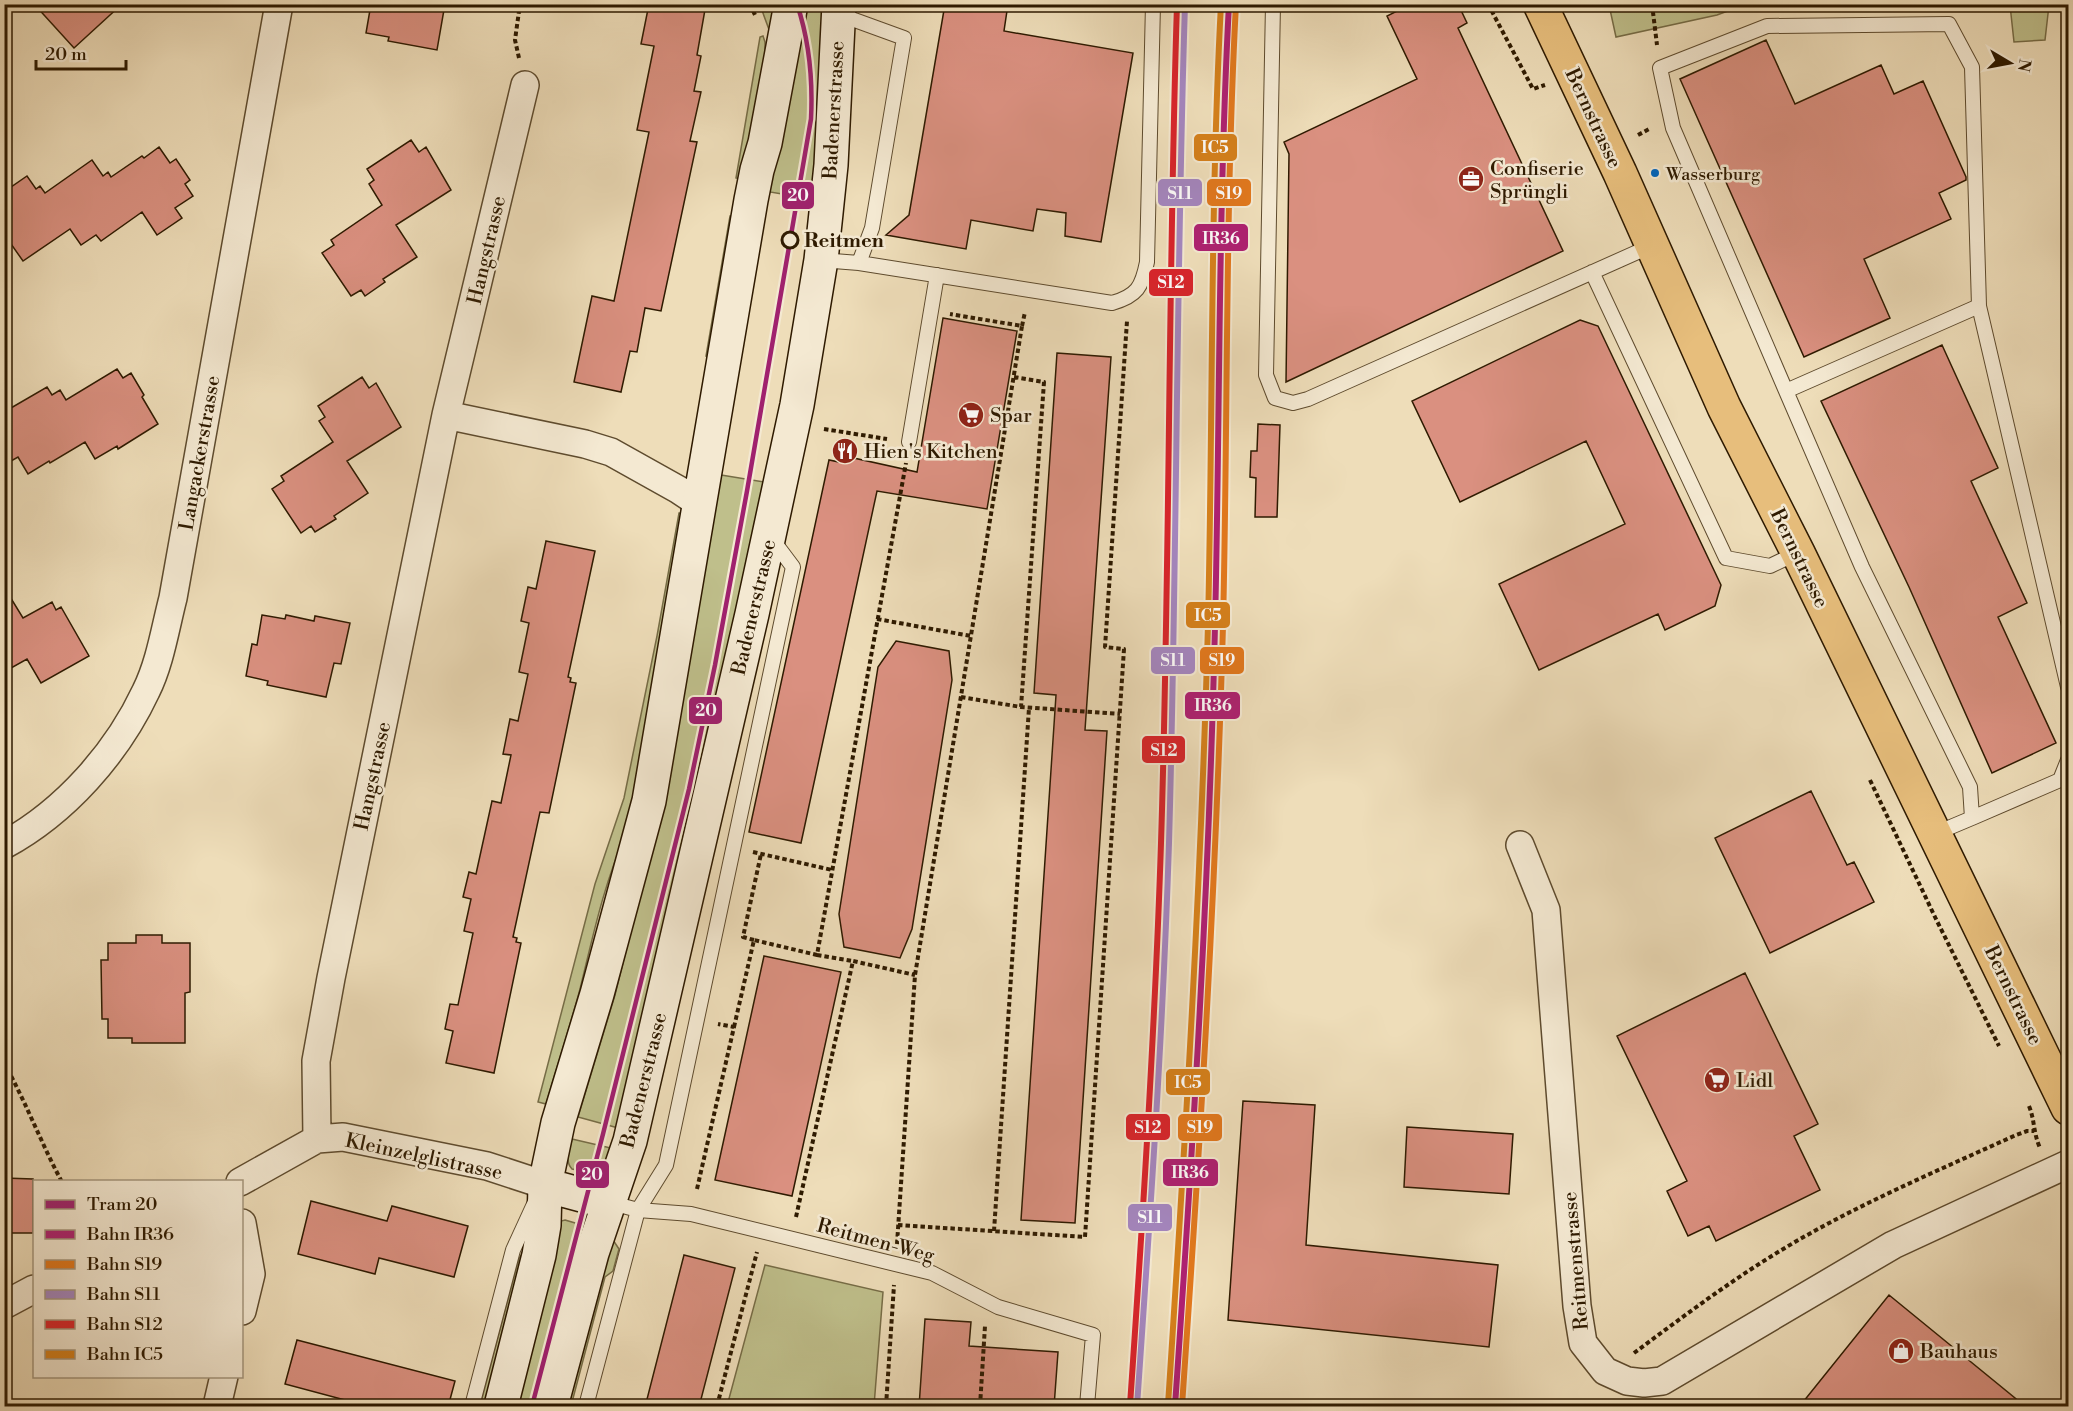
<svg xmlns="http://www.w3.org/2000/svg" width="2073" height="1411" viewBox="0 0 2073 1411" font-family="'Libre Bodoni',serif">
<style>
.green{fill:#bfbf8b;stroke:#766c46;stroke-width:1.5}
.building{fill:#da9080;stroke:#2e1a00;stroke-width:1.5}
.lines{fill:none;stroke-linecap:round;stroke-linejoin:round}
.service-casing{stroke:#5e4b2e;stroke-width:16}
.minor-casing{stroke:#5e4b2e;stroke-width:30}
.secondary-casing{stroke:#2e1a00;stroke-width:36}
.primary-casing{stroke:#2e1a00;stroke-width:36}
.path{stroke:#2e1a00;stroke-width:4;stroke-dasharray:4.5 3;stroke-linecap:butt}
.service{stroke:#f4e9d2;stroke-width:14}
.minor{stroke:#f4e9d2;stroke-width:27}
.secondary{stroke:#f4e9d2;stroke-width:33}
.primary{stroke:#e7be7c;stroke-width:33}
.rail-1-casing{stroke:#f4e9d2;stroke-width:10}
.rail-2-casing{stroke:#f4e9d2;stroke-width:10}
.rail-3-casing{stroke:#f4e9d2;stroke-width:10}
.rail-4-casing{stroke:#f4e9d2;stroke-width:10}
.rail-5-casing{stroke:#f4e9d2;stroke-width:10}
.rail-1{stroke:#ae2071;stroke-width:6}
.rail-2{stroke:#e1781d;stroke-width:6}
.rail-3{stroke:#a486bf;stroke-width:6}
.rail-4{stroke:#d8242b;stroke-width:6}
.rail-5{stroke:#d5801b;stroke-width:6}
.tram-1-casing{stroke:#f4e9d2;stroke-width:9}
.tram-1{stroke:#a0216e;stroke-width:4.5}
.bus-dot{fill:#0065bd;stroke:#f4e9d2;stroke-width:2}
.stop-dot{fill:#f4e9d2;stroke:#2e1a00;stroke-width:3}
.labels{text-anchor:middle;stroke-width:5;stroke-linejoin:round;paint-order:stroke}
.bus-label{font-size:18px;fill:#2e1a00;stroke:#f4e9d2;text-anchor:start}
.street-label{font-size:20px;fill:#2e1a00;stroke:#f4e9d2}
.poi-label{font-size:20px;fill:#2e1a00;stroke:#f4e9d2;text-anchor:start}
.stop-label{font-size:20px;font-weight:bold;fill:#2e1a00;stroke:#f4e9d2;text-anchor:start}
.line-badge{stroke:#f4e9d2;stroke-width:2}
.badge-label{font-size:16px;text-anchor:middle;font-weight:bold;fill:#fff}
</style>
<rect width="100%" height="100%" fill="#eeddb9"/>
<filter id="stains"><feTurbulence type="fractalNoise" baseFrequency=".00333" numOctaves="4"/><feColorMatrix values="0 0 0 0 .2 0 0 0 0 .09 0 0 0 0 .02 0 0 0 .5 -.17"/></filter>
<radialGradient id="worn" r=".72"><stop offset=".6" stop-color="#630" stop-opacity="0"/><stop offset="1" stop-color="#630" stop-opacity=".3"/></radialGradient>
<path class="green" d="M760,5H781L771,35Z
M800,5H825L818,200L764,191Z
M1609,5V4L1744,5L1717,15L1616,37Z
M2010,5H2049L2045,40L2014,42Z
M763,36L765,42V53L744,180L736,178L760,37Z
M730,216L738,217L713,357L706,356Z
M715,474L770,483L622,1129L578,1117L615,995L636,910Z
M679,513L687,514L626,834C604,883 593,936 580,989C570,1027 557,1066 546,1104L538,1102L595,884L624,798L657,636Z
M572,1139L615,1149L604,1172L597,1174L572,1169C564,1161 570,1149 572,1139Z
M565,1220L582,1225L585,1227L541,1406H511L561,1221Z
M611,1237L619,1249L613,1271L605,1277L571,1406H562Z
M523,1253L490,1406H480L519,1258Z
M765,1265L883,1292L874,1406H727Z"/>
<path class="building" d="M34,4H122L74,48Z
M371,4H445L437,50L388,41L389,37L366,33Z
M649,4H706L697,55L701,56L694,91L701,92L690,141L697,142L661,311L645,308L637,352L630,351L621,392L574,382L592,296L614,301L649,132L637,130L654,46L641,44Z
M945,4H1008L1004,31L1133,53L1101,242L1065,236L1066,213L1037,209L1033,231L971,220L966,249L886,235L909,215Z
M1411,4H1458L1467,23L1458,28L1563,251L1286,382L1289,154L1284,142L1417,79L1387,16Z
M1766,40L1795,104L1881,65L1894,94L1923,81L1966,177V180L1939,193L1951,219L1864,259L1890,318L1804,357L1680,79Z
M411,140L419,152L426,147L451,190L396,225L417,257L383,279L385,282L365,296L361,290L351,296L322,253L334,245L331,240L382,205L369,184L374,180L367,169Z
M159,147L170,163L176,159L190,180L185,184L193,196L175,208L182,218L157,235L142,212L101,241L96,235L81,245L70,229L23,261L4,234V192L27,176L36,189L40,186L45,193L92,160L103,176L108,172L111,177L142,156L144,158Z
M943,318L1017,331L987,509L877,491L801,843L749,832L829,460L839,462L840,455L917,472Z
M1580,320L1598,326L1721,585L1715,606L1665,630L1658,614L1539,670L1499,584L1625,524L1586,441L1460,502L1412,401Z
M1942,345L1998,468L1971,481L2027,603L1998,617L2056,743L1992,773L1909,587L1821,401Z
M1057,353L1111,357L1085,730L1107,731L1075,1223L1021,1220L1056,695L1034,693Z
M117,369L123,378L131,373L144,395L142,397L158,424L118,449L117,446L95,459L85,442L50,463L49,461L28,474L18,457L4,465V412L47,387L52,395L60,390L66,400Z
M362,377L369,388L376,383L401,427L347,461L368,493L334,516L336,519L315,532L311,526L301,533L272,489L284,481L281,476L333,442L319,421L325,417L318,406Z
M1258,424L1280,425L1277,517H1255L1256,478L1250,477L1251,451H1257Z
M546,541L595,551L568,677L571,678L570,682L576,683L549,813L540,812L513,937L517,938L516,942L521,943L494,1073L446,1063L453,1031L445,1029L450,1004L458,1005L473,933L464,931L471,899L463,897L469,872L476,874L492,801L501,803L511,755L503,754L510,719L518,721L528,674L519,672L529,623L521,621L528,587L536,589Z
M4,587L23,618L52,602L56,610L61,607L89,656L41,683L27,659L4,672Z
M262,615L285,619L286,615L314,621L315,616L350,623L341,664L334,663L326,697L267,685L268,681L246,676L252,644L257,645Z
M896,641L949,651L952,680L912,929L900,958L844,947L839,914L878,667Z
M1811,791L1847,865L1854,862L1874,902L1770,953L1715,838Z
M136,935H162V943H190V992L185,993V1043H132V1038H108V1019H102L101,960H108V943H136Z
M764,956L841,972L792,1196L715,1180Z
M1745,973L1818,1124L1794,1136L1820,1190L1716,1241L1709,1226L1688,1236L1667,1191L1687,1181L1617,1036Z
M1243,1101L1315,1105L1306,1245L1498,1265L1489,1347L1228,1320Z
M1407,1127L1513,1134L1509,1194L1404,1187Z
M4,1178L33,1179V1233H4Z
M311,1201L387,1221L392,1206L468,1226L454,1277L379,1258L375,1274L298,1254Z
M684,1255L735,1268L699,1407H645Z
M1889,1295L2026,1407H1799Z
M925,1319L971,1322L969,1346L1058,1352L1054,1407H919Z
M297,1340L455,1381L448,1407H371L285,1384Z"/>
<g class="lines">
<g class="service-casing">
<path id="service" d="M1273,4L1266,375L1275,398L1293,403L1308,399L1651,246
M838,14L904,38L872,228L859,263
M821,260L859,263L1112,303C1137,296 1142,287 1147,262L1153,4
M1592,272L1726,558L1770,566L1797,553
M1786,391L1979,306
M909,442L937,275
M1972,818L2060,780L2068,760
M1934,834L1972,818L1970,787L1862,567L1786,391L1673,128L1660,68L1767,26L1949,24L1972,67L1979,306L2068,687
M608,1202L638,1210L691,1214L932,1273L998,1307L1093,1335L1087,1406
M472,1406L513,1250L535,1202
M586,1406L638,1210L666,1165L793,567L778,547L769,540"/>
</g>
<g class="minor-casing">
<path id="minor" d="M446,415L585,444L611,452L679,490L700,504
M4,845C65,812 117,753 146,691C160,663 165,629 173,598L279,4
M1520,845L1546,910L1577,1306L1583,1343L1605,1371L1627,1381L1644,1383L1662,1381L1893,1245L2068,1164
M317,1139L316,1061L331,978L446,415L525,85
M240,1182L317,1139L343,1137L487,1166L545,1185
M242,1223L251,1274L242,1311
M4,1305L34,1289
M217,1406L224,1376"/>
</g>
<g class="secondary-casing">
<path id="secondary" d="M545,1185L608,1202
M501,1406L539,1255L544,1225L545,1185L558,1123L597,994L649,801L751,200L757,170L765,143L791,4
M551,1406L592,1253L630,1141L752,614L797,405L821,260L826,213L831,165L839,4"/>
</g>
<g class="primary-casing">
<path id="primary" d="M1540,4L1620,173L1724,407L1798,553L2068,1108"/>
</g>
<path class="path" d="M750,4L755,15
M1488,4L1533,89L1545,85
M1652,4L1657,45
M519,58L515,40L520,4
M1638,135L1651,128
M1022,326L1025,312
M1014,377L1044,382L1021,707
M824,429L887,439
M877,619L971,636
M961,697L1021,707L1120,714
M1870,780L1935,917L1999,1046
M753,852L832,870
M754,940L743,937L761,854
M817,955L853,961
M734,1027L754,940L817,955L906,463
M4,1063C26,1102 41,1143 62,1182
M2029,1106C2035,1121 2033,1132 2040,1148
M697,1189L734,1027L718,1024
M2064,1198L2068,1207
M796,1217L853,961L915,975
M898,1225L1085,1237L1124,649L1105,647L1127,321
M994,1231L1029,708
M897,1244L915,975L1022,326L950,314
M1634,1353C1680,1319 1726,1284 1775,1254C1851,1207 1935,1172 2016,1135L2027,1131H2034
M717,1406L757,1252
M886,1406L894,1285
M980,1406L985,1326"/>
<use href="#service" class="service"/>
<use href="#minor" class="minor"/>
<use href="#secondary" class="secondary"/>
<use href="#primary" class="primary"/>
<g class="rail-1-casing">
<path id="rail-1" d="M1175,1406C1193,1146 1209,885 1215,625C1220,418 1218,211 1229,4"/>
</g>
<g class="rail-2-casing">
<path id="rail-2" d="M1182,1406C1200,1146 1216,886 1223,625C1228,418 1225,211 1236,4"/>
</g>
<g class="rail-3-casing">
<path id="rail-3" d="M1137,1406C1150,1219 1163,1031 1169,843C1177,564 1176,284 1185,4"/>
</g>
<g class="rail-4-casing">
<path id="rail-4" d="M1130,1405C1143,1218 1155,1031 1161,843C1170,563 1168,284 1177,4"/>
</g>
<g class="rail-5-casing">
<path id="rail-5" d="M1168,1405C1185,1145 1201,885 1208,624C1213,418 1210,211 1221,4"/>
</g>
<use href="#rail-1" class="rail-1"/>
<use href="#rail-2" class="rail-2"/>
<use href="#rail-3" class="rail-3"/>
<use href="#rail-4" class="rail-4"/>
<use href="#rail-5" class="rail-5"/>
<g class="tram-1-casing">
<path id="tram-1" d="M532,1406L603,1134L689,789L715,665L747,491L811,119C813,79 810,43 797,4"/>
</g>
<use href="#tram-1" class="tram-1"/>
</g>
<defs>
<g id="office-disc" transform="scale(1.35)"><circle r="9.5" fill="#8f2418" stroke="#f4e9d2"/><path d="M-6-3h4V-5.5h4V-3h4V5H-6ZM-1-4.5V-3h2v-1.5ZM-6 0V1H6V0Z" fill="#fff"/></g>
<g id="supermarket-disc" transform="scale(1.35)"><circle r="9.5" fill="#8f2418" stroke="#f4e9d2"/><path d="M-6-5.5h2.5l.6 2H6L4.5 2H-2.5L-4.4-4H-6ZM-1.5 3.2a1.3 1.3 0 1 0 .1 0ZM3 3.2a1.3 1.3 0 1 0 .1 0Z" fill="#fff"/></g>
<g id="restaurant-disc" transform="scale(1.35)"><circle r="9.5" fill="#8f2418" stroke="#f4e9d2"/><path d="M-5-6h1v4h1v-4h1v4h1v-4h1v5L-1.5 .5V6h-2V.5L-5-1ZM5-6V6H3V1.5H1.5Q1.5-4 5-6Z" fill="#fff"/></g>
<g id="shop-disc" transform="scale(1.35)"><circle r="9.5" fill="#8f2418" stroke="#f4e9d2"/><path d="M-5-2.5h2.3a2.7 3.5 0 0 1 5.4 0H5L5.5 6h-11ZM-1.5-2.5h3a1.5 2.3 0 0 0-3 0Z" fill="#fff"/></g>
</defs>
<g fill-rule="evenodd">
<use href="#office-disc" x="1471" y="179"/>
<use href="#supermarket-disc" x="971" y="415"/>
<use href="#restaurant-disc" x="845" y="451"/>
<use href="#supermarket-disc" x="1717" y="1080"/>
<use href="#shop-disc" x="1901" y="1351"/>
</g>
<circle class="bus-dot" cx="1655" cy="173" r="5"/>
<circle class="stop-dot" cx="790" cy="240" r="8"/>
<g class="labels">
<g class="bus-label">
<text x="1666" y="180">Wasserburg</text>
</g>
<g class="street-label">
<text transform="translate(833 110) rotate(-87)" y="7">Badenerstrasse</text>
<text transform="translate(1594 118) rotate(65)" y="7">Bernstrasse</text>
<text transform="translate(486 250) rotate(-77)" y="7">Hangstrasse</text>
<text transform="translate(199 453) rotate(-80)" y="7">Langackerstrasse</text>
<text transform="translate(1800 558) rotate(64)" y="7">Bernstrasse</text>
<text transform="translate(753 607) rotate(-77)" y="7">Badenerstrasse</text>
<text transform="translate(372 776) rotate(-78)" y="7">Hangstrasse</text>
<text transform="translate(2014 995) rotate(64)" y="7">Bernstrasse</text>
<text transform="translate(643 1080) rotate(-76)" y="7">Badenerstrasse</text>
<text transform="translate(424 1156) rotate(12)" y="7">Kleinzelglistrasse</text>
<text transform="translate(876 1240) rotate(15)" y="7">Reitmen-Weg</text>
<text transform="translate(1575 1261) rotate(-95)" y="7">Reitmenstrasse</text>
</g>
<g class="poi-label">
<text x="1490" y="175">Confiserie<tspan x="1490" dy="23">Sprüngli</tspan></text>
<text x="990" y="422">Spar</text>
<text x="864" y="458">Hien's Kitchen</text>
<text x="1736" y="1087">Lidl</text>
<text x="1920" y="1358">Bauhaus</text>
</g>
<g class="stop-label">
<text x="804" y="247">Reitmen</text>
</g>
</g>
<g class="line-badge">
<rect x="1193" y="133" width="45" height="29" rx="6" fill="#d5801b"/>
<rect x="1206" y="178" width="46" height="29" rx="6" fill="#e1781d"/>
<rect x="1157" y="178" width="46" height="29" rx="6" fill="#a486bf"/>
<rect x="781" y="181" width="34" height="29" rx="6" fill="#a0216e"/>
<rect x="1193" y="223" width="56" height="29" rx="6" fill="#ae2071"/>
<rect x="1148" y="268" width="46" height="29" rx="6" fill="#d8242b"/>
<rect x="1185" y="601" width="46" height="28" rx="6" fill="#d5801b"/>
<rect x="1150" y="646" width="46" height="29" rx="6" fill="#a486bf"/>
<rect x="1199" y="646" width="46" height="29" rx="6" fill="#e1781d"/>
<rect x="1184" y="691" width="57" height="29" rx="6" fill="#ae2071"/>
<rect x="688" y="696" width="35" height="29" rx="6" fill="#a0216e"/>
<rect x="1141" y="735" width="45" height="29" rx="6" fill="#d8242b"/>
<rect x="1165" y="1068" width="46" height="28" rx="6" fill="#d5801b"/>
<rect x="1125" y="1113" width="46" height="28" rx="6" fill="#d8242b"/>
<rect x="1177" y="1113" width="46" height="29" rx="6" fill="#e1781d"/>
<rect x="1162" y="1158" width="57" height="29" rx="6" fill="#ae2071"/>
<rect x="575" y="1160" width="35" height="29" rx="6" fill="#a0216e"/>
<rect x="1127" y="1203" width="46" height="29" rx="6" fill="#a486bf"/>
</g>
<g class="badge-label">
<text x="1215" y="153">IC5</text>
<text x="1229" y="199">S19</text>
<text x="1180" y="199">S11</text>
<text x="798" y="201">20</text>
<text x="1221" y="244">IR36</text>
<text x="1171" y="288">S12</text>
<text x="1208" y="621">IC5</text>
<text x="1173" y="666">S11</text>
<text x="1222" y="666">S19</text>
<text x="1213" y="711">IR36</text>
<text x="706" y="716">20</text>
<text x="1164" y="756">S12</text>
<text x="1188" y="1088">IC5</text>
<text x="1148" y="1133">S12</text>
<text x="1200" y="1133">S19</text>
<text x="1190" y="1178">IR36</text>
<text x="592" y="1180">20</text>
<text x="1150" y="1223">S11</text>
</g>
<rect width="2073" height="1411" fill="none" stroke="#eeddb9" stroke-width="24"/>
<rect x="6" y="6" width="2061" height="1399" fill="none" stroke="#2e1a00" stroke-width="3"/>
<rect x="12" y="12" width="2049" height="1387" fill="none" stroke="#2e1a00" stroke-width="1.5"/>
<rect x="33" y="1180" width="210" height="198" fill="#f4e9d2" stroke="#a5967e" stroke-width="1.5"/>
<rect x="45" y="1200" width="30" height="9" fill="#a0216e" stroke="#a5967e" stroke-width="1.5"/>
<text x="87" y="1210" font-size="18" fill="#2e1a00">Tram 20</text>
<rect x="45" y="1230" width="30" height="9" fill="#ae2071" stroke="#a5967e" stroke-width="1.5"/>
<text x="87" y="1240" font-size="18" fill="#2e1a00">Bahn IR36</text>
<rect x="45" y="1260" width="30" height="9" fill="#e1781d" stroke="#a5967e" stroke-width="1.5"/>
<text x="87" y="1270" font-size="18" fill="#2e1a00">Bahn S19</text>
<rect x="45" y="1290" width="30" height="9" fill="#a486bf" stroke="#a5967e" stroke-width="1.5"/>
<text x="87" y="1300" font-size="18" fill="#2e1a00">Bahn S11</text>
<rect x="45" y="1320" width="30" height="9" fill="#d8242b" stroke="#a5967e" stroke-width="1.5"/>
<text x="87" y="1330" font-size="18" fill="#2e1a00">Bahn S12</text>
<rect x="45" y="1350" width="30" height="9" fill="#d5801b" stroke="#a5967e" stroke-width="1.5"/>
<text x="87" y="1360" font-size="18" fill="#2e1a00">Bahn IC5</text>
<g transform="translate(2010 63) rotate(100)" stroke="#f4e9d2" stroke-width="4.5" paint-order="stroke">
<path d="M0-4.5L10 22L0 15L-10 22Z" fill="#2e1a00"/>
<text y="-9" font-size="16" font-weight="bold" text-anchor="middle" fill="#2e1a00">N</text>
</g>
<path d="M36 60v9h90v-9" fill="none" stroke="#2e1a00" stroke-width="3"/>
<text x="45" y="60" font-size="18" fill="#2e1a00" stroke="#f4e9d2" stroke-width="4.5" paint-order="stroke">20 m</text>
<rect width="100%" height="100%" filter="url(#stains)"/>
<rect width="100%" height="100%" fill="url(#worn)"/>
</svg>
